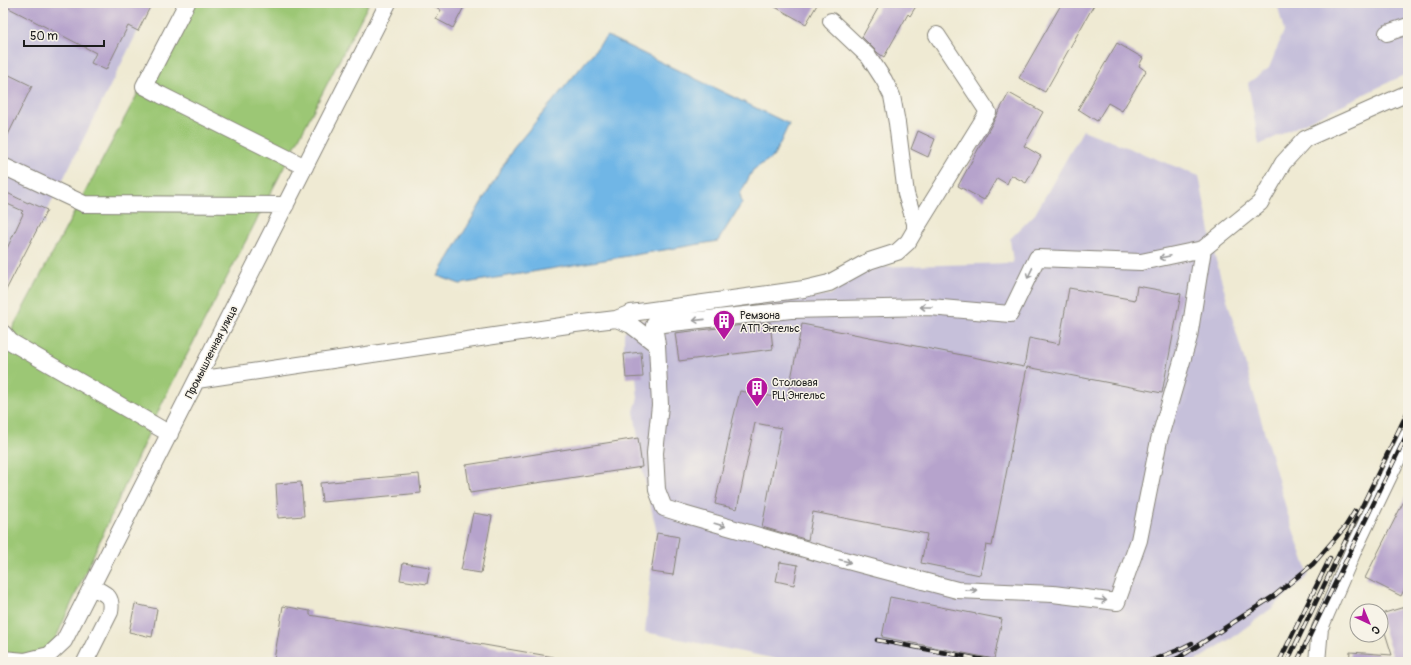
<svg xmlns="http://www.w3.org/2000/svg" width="1411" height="665" viewBox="0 0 1411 665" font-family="Pangolin,sans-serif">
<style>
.industrial{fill:#c6c0da}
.green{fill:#9cc774;stroke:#5c7248}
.water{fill:#6fb6e6;stroke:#466981}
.building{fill:#b6a3cc}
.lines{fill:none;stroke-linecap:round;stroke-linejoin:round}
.minor-casing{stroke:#868378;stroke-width:18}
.minor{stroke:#fff;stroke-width:16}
.rail-casing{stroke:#1c1c1c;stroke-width:4.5}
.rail{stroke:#f7f3e8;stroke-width:3;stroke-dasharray:9;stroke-linecap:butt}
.oneway{stroke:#999}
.labels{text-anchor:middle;stroke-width:3;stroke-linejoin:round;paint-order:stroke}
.poi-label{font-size:11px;fill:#1c1c1c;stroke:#f7f3e8;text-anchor:start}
.street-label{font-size:11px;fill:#1c1c1c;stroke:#f7f3e8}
</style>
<rect width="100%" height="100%" fill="#f7f3e8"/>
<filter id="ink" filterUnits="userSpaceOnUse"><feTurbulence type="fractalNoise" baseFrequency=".025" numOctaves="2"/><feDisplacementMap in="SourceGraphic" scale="8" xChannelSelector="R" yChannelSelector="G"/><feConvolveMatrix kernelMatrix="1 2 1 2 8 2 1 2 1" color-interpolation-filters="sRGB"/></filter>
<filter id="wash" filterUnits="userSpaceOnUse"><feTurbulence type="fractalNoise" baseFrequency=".012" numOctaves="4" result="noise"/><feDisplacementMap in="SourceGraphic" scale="16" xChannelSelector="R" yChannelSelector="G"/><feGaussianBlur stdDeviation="0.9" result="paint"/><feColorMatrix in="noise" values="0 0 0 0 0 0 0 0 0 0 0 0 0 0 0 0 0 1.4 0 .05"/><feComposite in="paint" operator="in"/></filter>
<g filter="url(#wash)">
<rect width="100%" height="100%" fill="#efead3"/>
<path class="industrial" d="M3,3H152L43,219L46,221L44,225L40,224L3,296Z
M1277,3H1408V73L1259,145L1248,83L1269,68L1284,31Z
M1083,130L1199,176L1215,257L1288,515L1309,575L1272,608L1233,637L1194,662H791L645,632L651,572L657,533L642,467L634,411L638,398L636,377L640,352L624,354V332L635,321L830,295L872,267L1013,263L1010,239L1035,214Z"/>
<path class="green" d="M186,3H369L164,399L45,662H3V346Z"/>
<path class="water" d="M607,36L789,124L774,156L753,170L740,194L742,203L718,241L460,284L438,276L513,149Z"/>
<g id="blocks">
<path class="building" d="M3,3H152L138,31L128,26L106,70L91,63L96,53L3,5Z
M428,3H466L453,28L436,19L441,10Z
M768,3H818L806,24Z
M881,3H918L910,16L908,14L884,57L878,53L862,37Z
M1062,3H1095L1045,92L1019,78Z
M1117,43L1143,58L1139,66L1146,71L1122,111L1108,103L1097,121L1078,109Z
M3,72L32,86L3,145Z
M1009,93L1043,112L1024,146L1041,156L1026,183L1011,175L1007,184L997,178L984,200L958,186Z
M918,131L935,139L928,157L911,149Z
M3,191L28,203L29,202L47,210L3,296V257L23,214L21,213L23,211L3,202Z
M1137,286L1181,294L1162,393L1027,367L992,546L986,545L980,575L921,563L927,534L813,512L808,540L762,527L781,428L755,423L737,509L715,504L733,419L740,391L787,399L802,324L1024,367L1029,338L1059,344L1069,288L1135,300Z
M770,322L773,349L679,361L675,333Z
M641,352L643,377L626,378L624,354Z
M638,438L642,467L470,493L466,465Z
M419,474L421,493L322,502L320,483Z
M301,482L304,516L278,518L276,484Z
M1408,493V582L1401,596L1365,578Z
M473,513L492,516L481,573L461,570Z
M657,533L679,537L673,575L651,572Z
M780,562L798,565L794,585L776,581Z
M403,563L430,567L427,584L400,580Z
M890,597L1002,619L994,659L882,637Z
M135,604L157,609L152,637L129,632Z
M283,606L310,611V615L554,657L553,662H284L274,660Z
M1408,606V662H1349L1350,652L1392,655L1381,620V614Z"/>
</g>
</g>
<g filter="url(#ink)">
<use href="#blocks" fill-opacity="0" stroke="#868378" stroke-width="1"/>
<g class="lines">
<g class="minor-casing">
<path id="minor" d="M187,3L144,86L161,95L305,167
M1387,33L1408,26
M3,166L84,204L286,205
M915,230L988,112L937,35
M1203,249L1189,337L1159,440L1139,540L1117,602L1053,594L957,590L829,556L683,514L664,508L657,490L655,453L660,405L657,345L654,325L791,310L930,307L1010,314L1037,258L1141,262L1203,249L1260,203L1283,163L1305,139L1408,93
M616,319L631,313L804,289L829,283L869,261L897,252L908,242L915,230V223L906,194L897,123L892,96L884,80L869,57L831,21
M3,333L11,342L170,434
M197,380L575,324L616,319L631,325L657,345
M3,659L25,661L49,655L64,641L388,3
M85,662L110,612C113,595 105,594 92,587
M1317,662L1320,628L1354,549L1408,436"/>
</g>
<use href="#minor" class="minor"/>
<g class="rail-casing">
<path id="rail" d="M877,640L995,662
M1147,662L1178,650L1192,643
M1168,662L1180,657L1274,596L1313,564L1345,527L1355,511
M1279,662L1330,558
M1287,662L1408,411
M1297,662L1408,432"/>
</g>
<use href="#rail" class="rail"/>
</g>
<defs><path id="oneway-shaft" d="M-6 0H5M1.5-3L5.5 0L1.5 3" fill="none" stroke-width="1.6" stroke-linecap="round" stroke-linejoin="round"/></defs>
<g class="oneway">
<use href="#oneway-shaft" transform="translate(1165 257) rotate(168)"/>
<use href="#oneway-shaft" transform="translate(1030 273) rotate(116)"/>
<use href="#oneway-shaft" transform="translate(926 307) rotate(180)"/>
<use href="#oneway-shaft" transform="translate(699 320) rotate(174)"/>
<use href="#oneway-shaft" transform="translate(720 525) rotate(16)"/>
<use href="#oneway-shaft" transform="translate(845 561) rotate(15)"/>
<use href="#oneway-shaft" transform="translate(971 590) rotate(2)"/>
<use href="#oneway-shaft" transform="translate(1101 600) rotate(7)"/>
</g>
</g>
<defs>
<g id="building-pin" transform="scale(1.15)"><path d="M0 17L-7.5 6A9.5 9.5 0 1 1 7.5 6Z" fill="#b5179e" stroke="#f7f3e8"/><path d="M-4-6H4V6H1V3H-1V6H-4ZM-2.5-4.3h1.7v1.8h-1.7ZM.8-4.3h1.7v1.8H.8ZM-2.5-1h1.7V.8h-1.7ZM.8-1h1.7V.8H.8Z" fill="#fff"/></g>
</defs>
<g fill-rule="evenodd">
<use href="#building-pin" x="724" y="321"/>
<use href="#building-pin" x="757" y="388"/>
</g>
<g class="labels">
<g class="poi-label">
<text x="740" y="319">Ремзона<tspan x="740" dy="13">АТП Энгельс</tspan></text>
<text x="772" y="386">Столовая<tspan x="772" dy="13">РЦ Энгельс</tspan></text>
</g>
<g class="street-label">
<text transform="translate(211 352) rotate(-63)" y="4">Промышленная улица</text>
</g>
</g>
<rect width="1411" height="665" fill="none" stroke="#f7f3e8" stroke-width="16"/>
<g transform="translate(1369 623) rotate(136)"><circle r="19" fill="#f7f3e8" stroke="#9f9d96"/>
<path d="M0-3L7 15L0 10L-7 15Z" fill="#b5179e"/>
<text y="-6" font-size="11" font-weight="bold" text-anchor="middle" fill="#1c1c1c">С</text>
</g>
<path d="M24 40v6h80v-6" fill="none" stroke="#1c1c1c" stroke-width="2"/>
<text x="30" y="40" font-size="12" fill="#1c1c1c" stroke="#f7f3e8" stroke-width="3" paint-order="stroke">50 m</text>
</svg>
